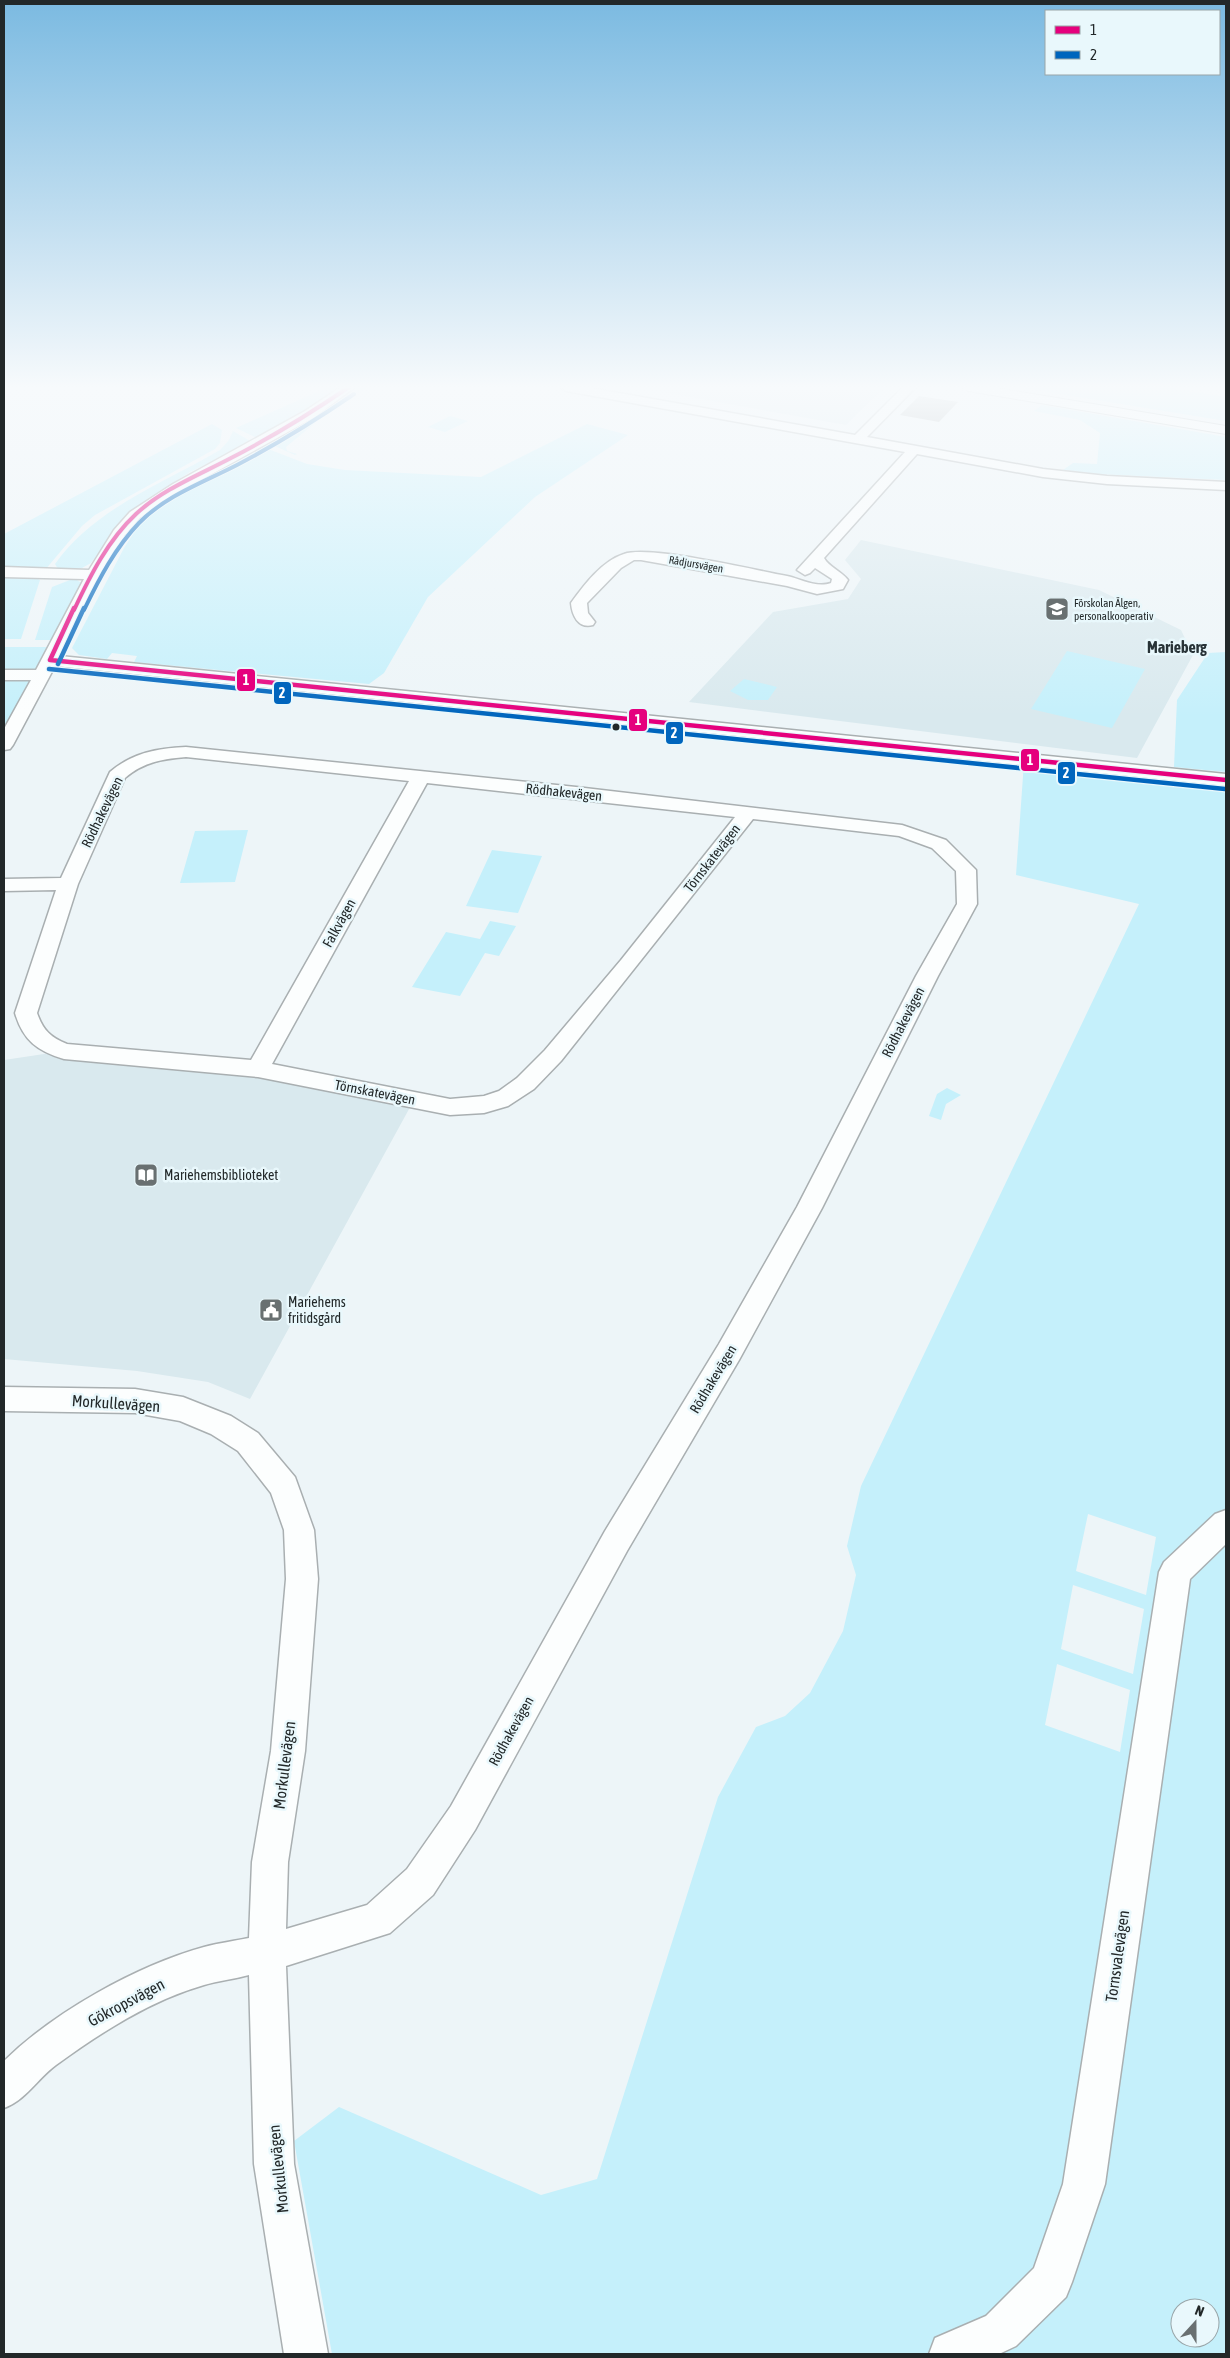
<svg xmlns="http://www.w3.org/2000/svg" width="1230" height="2358" viewBox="0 0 1230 2358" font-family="'Asap Condensed',sans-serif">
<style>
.built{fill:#d9e9ee}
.green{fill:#c5f0fb;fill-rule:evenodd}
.building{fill:#a3a9ab}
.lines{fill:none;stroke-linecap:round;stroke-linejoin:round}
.minor-casing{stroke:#a9afb1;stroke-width:3}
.highway-casing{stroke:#a9afb1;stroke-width:2}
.minor{fill:#fcfefe;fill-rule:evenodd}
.highway{fill:#fcfefe;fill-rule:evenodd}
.bus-1-far1-casing{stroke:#e9f8fc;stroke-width:5.5}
.bus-1-casing{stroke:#e9f8fc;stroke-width:7}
.bus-2-far1-casing{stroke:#e9f8fc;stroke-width:5.5}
.bus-2-casing{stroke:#e9f8fc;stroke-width:7}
.bus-1-far1{stroke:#e5007d;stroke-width:4}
.bus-1{stroke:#e5007d;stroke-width:4.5}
.bus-2-far1{stroke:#0065bd;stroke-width:4}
.bus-2{stroke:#0065bd;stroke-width:4.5}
.bus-dot{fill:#222829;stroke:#e9f8fc;stroke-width:2}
.labels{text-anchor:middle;stroke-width:5;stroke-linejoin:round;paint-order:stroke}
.far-street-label{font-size:11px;fill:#222829;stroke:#e9f8fc}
.far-poi-label{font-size:11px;fill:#222829;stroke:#e9f8fc;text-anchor:start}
.street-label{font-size:14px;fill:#222829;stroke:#e9f8fc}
.poi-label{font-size:14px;fill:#222829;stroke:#e9f8fc;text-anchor:start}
.far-district-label{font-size:16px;font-weight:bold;fill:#283337;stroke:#e9f8fc}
.near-street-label{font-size:16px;fill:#222829;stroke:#e9f8fc}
.line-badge{stroke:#e9f8fc;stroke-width:2}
.badge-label{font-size:14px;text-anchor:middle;font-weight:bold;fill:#fff}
</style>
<rect width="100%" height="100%" fill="#edf5f8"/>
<path class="built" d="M634,387H862L882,390L846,425Z
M861,540L1099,590L1181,630L1193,655L1137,758L689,702L773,612L848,599L861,579L845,560Z
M64,1051L162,1061L414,1100L250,1399L208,1382L137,1371L4,1359V1060Z"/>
<path class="green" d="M328,387H340L295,418L259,439L236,428Z
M356,387H369L333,408L286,447L287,451L297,454L295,455L268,443L307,421Z
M1016,387H1165L1226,397V421Z
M1042,405L1226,437V480L1096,474L1063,470L1073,463L1097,464L1100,433L1080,420L1034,411Z
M450,416L468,421L445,432L428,427Z
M212,424L222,430L220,443L215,449L95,515L82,526L45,570L4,567V534Z
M587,424L628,435L535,497L428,597L384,673L369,684L134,662L137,656L112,653L107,659L79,655L72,648L124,548L143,519L160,504L263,447L307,464L345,470L481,477Z
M233,431L252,442L190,472L144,502L122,521L91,563L82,568L58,569L55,564C95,508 162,484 220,450L229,440Z
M4,575L30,576L40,580L21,639H4Z
M70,580H77L83,584L54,640H35L52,587Z
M4,647H57L4,745Z
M1067,651L1145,669L1112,728L1031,709Z
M1226,652V772L1174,767L1177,700L1208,653Z
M744,679L777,687L768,700H748L730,691Z
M1024,762L1226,783V2354H332L294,2141L339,2107L541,2195L597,2179L718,1797L756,1727L785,1716L810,1693L843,1631L856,1575L847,1546L861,1486L1139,904L1016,875ZM1088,1514L1156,1537L1146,1595L1076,1571ZM1073,1585L1144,1609L1133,1674L1061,1649ZM1057,1664L1130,1690L1120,1752L1045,1725ZM1180,2308H1210V2338H1180Z
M248,830L235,882L180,883L195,831Z
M492,850L542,856L518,913L466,906Z
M490,921L516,926L499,956L485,953L460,996L412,987L446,932L480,939Z
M947,1088L961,1095L946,1104L941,1120L929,1116L937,1094Z"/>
<path class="building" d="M919,396L958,402L939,422L900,415Z"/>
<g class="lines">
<g class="minor-casing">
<path id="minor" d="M341,387H355L315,417L183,490L140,518L125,535L102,575L60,656L1226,774V786L55,666L13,745L10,749L4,750V729L31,680H4V670H36L84,579L4,577V567L89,570L114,530L130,512L173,484L305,411Z
M560,387H585L855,435L903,387H916L867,437L1043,469L1107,476L1226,482V490L1107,484L1043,477L917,454L824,558C829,567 841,571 848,580L843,589L817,594L787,586L641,560H634L621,568L587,603L588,613L595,622L593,625C578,629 572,615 571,603C584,585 602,561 624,554C650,545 754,570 787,576C801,579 816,588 831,583L832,579L815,568L810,573L805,575L797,570L905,452L566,391Z
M186,747L576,787L902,825L946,840L976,870L977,904L938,976L822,1208L739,1360L627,1551L475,1830L433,1895L390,1933L286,1966L294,2164L328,2354H284L254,2164L249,1975C234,1979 218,1981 204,1985C151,2000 100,2033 56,2065C37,2079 26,2100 4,2108V2061C54,2012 136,1966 204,1947C219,1943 234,1941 249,1938L252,1862L271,1751L286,1579L284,1530L271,1493L238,1451L211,1434L180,1421L135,1413L4,1411V1387L135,1389L183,1397L231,1416L258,1433L295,1477L314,1530L318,1579L305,1751L288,1862L286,1929L367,1905L407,1869L451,1806L605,1531L719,1344L797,1207L916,976L957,904L956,871L932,848L899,836L753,819L561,1061L534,1089L508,1106L484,1113L450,1115L258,1077L64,1059C37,1051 23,1040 15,1013L56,890L4,891V879L61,878L110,772C132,753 158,748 186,747ZM186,757L409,781L251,1060L67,1044C50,1037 43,1030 37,1013L78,884L125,778C143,762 163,759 186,757ZM427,783L735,817L621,960L545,1050L517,1078L499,1091L484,1096L450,1099L272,1064Z
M1226,1510V1544L1190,1579L1105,2184L1072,2282L1066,2297L1016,2346L999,2354H929L935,2338L986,2316L1034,2268L1063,2184L1159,1572L1164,1562L1215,1514Z"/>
</g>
<g class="highway-casing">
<path id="highway" d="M961,387H991L1226,426V434L968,391Z"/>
</g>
<use href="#minor" class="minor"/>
<use href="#highway" class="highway"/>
<g class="bus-1-far1-casing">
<path id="bus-1-far1" d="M74,610C90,576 108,540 136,514C163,489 199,475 231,458C272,437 311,413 349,387"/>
</g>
<g class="bus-1-casing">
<path id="bus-1" d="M50,660L1226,780
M50,660L74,608"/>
</g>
<g class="bus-2-far1-casing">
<path id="bus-2-far1" d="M84,610C99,579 115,548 139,523C165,496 204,482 237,465C277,444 316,420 354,394"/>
</g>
<g class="bus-2-casing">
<path id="bus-2" d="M58,664L84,608
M49,669L1225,789"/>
</g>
<use href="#bus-1-far1" class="bus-1-far1"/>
<use href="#bus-1" class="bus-1"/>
<use href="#bus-2-far1" class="bus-2-far1"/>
<use href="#bus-2" class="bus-2"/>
</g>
<linearGradient id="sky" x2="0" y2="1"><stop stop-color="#7bbae1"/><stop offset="0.54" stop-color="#f7fafc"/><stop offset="1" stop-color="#f7fafc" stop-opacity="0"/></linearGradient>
<rect width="1230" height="717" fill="url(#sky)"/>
<defs>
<g id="school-square" transform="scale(1.25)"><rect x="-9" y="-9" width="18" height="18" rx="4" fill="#697071" stroke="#e9f8fc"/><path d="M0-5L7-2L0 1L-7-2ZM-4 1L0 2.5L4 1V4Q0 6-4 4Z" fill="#fff"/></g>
<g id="library-square" transform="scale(1.25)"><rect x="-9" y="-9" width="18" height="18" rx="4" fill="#697071" stroke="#e9f8fc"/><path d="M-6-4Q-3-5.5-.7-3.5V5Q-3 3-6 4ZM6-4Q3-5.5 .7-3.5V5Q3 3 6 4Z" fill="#fff"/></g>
<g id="civic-square" transform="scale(1.25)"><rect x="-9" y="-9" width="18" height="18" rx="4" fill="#697071" stroke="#e9f8fc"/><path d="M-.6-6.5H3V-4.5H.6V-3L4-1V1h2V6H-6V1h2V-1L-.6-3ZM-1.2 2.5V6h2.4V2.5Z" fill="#fff"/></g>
</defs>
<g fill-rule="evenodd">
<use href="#school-square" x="1057" y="609"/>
<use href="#library-square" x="146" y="1175"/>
<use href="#civic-square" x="271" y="1310"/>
</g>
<circle class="bus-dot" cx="616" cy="727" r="4.5"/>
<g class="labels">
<g class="far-street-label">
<text transform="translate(696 564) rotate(10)" y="4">Rådjursvägen</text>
</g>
<g class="far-poi-label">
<text x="1074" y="607">Förskolan Älgen,<tspan x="1074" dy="13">personalkooperativ</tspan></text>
</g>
<g class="street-label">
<text transform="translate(564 792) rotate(6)" y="5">Rödhakevägen</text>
<text transform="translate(102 812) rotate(-64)" y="5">Rödhakevägen</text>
<text transform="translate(712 858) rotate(-52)" y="5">Törnskatevägen</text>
<text transform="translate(339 923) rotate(-61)" y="5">Falkvägen</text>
<text transform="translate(903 1022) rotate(-63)" y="5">Rödhakevägen</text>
<text transform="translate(375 1092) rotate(11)" y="5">Törnskatevägen</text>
<text transform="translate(713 1379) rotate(-59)" y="5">Rödhakevägen</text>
<text transform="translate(511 1731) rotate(-61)" y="5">Rödhakevägen</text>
</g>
<g class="poi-label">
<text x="164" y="1180">Mariehemsbiblioteket</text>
<text x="288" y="1307">Mariehems<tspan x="288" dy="16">fritidsgård</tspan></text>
</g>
<g class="far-district-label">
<text x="1177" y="653">Marieberg</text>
</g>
<g class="near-street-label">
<text transform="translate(116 1403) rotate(4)" y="6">Morkullevägen</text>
<text transform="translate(284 1765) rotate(-83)" y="6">Morkullevägen</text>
<text transform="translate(1117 1956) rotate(-82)" y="6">Tornsvalevägen</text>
<text transform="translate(126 2002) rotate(-28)" y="6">Gökropsvägen</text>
<text transform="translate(278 2169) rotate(-96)" y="6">Morkullevägen</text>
</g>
</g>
<g class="line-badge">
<rect x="236" y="668" width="20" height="24" rx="5" fill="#e5007d"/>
<rect x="273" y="681" width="19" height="24" rx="5" fill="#0065bd"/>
<rect x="628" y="708" width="20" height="24" rx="5" fill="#e5007d"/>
<rect x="665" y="721" width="19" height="24" rx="5" fill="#0065bd"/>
<rect x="1020" y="748" width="20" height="24" rx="5" fill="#e5007d"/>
<rect x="1057" y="761" width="19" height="24" rx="5" fill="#0065bd"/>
</g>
<g class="badge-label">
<text x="246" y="685">1</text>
<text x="282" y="698">2</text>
<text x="638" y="725">1</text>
<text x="674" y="738">2</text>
<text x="1030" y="765">1</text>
<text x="1066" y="778">2</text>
</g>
<rect width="1230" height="2358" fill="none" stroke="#222829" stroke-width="10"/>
<rect x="1045" y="10" width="175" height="65" fill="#e9f8fc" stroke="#99a5a8"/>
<rect x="1055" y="26" width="25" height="8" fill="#e5007d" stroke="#99a5a8"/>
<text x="1090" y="35" font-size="15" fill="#222829">1</text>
<rect x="1055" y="51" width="25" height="8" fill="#0065bd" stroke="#99a5a8"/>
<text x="1090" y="60" font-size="15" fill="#222829">2</text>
<g transform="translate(1195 2323) rotate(21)"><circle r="24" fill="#e9f8fc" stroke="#99a5a8"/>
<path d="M0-4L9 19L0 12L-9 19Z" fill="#697071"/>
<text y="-8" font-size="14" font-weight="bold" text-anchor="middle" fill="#222829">N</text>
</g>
</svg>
